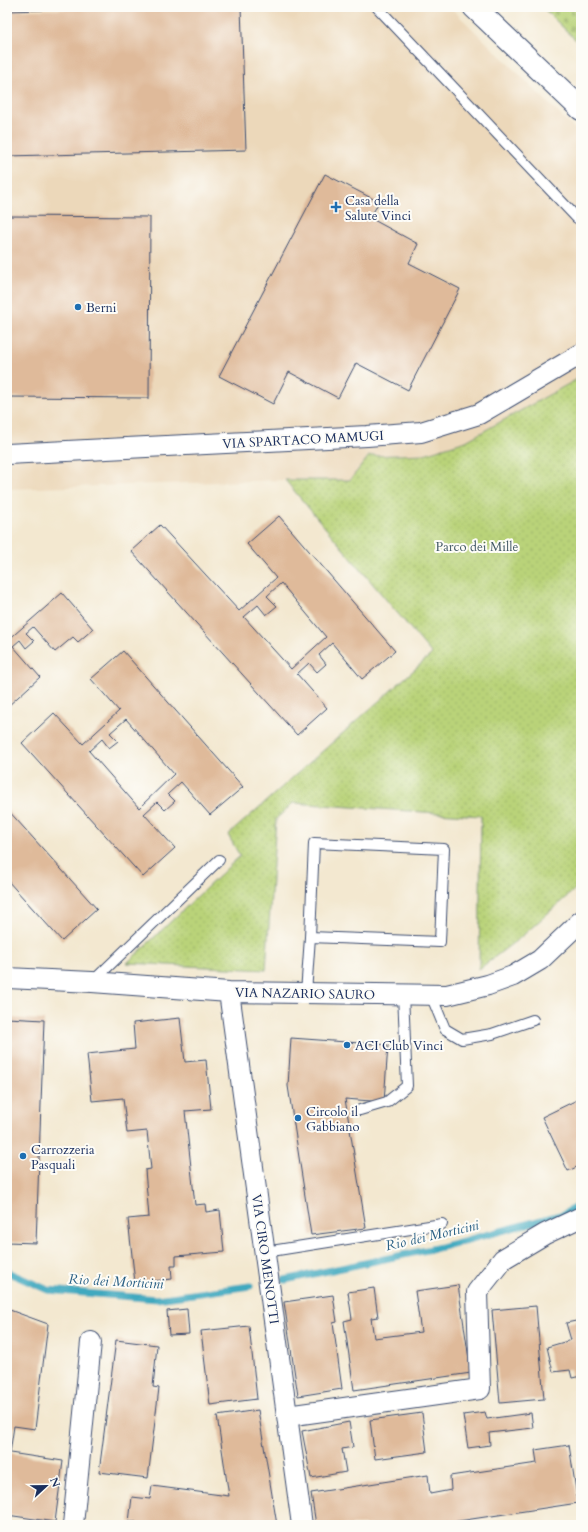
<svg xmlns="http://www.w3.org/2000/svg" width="588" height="1532" viewBox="0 0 588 1532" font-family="Cardo,serif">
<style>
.built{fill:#ecd8ba}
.grass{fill:url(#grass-dots);stroke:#6a816c}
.cemetery{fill:url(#cemetery-stones);stroke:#6a816c}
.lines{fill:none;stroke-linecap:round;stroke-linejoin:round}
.stream{stroke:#40a9bf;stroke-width:7}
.building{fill:#dfba9a;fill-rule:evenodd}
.service-casing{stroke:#3b4b6f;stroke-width:12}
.minor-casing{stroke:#3b4b6f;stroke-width:22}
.tertiary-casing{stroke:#3b4b6f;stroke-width:24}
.service{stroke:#fff;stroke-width:10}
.minor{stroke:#fff;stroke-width:20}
.tertiary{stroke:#fff;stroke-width:22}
.poi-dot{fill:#1f6fb2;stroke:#fdfcf7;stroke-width:1.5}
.labels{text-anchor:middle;stroke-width:4;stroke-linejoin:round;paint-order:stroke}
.poi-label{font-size:13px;fill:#1b2f5e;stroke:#fdfcf7;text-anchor:start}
.street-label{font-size:13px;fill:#1b2f5e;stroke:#fdfcf7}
.park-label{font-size:13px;fill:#425865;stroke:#fdfcf7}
.water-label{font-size:14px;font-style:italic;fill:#2a6085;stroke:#fdfcf7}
</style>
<defs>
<pattern id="grass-dots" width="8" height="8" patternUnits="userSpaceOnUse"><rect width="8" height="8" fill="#b9d379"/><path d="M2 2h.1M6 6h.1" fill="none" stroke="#9eb56b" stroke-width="1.8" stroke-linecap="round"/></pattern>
<pattern id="cemetery-stones" width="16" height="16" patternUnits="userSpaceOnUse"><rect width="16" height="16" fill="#b9d379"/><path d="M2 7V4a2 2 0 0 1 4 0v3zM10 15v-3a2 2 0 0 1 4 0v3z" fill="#9eb56b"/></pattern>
</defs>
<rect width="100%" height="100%" fill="#fdfcf7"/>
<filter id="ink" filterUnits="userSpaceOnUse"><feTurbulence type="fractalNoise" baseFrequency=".025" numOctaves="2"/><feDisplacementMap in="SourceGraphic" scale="8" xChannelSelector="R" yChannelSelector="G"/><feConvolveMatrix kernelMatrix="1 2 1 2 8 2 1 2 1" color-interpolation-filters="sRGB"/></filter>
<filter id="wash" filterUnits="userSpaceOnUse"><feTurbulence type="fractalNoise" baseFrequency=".012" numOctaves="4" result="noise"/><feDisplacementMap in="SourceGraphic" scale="16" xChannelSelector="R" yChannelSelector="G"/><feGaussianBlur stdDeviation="0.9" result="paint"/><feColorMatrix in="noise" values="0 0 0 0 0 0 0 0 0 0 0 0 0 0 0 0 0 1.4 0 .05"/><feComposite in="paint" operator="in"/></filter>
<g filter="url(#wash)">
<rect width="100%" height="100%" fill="#f3e8d0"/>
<path class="built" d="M7,7H450L581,135V377L466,441L424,454L369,456L350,480H285L7,489Z"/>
<path class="grass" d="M581,377V884L521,937L479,969L481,816L293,803L276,819L266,970L127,963L240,856L228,835L432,654L285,480H350L369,456L424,454L466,441Z"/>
<path class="cemetery" d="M542,7H581V45Z"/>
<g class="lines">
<path class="stream" d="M7,1272L48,1290L157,1299L250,1286
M285,1280L441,1247L564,1214L581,1204"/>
</g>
<g id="blocks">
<path class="building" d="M158,7H241L246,150L7,156V11Z
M325,174L379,202L370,218L418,244L409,263L460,289L408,390L356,363L338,398L289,372L273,404L219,376Z
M7,216L150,217L149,398L7,397Z
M279,516L395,651L362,679L332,643L319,655L326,664L317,672L309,663L297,674L327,708L297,735L131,551L160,525L239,611L276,578L247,544ZM281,583L326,637L291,669L244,617L258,605L266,615L277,606L267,596Z
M62,593L93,629L78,642L73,637L55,652L33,627L26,633L34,641L26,648L20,640L13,646L40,677L7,707V641Z
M123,651L243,787L210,815L181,782L168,794L175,801L165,810L157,802L144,814L175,848L143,877L22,743L54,713L83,744L119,711L91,679ZM126,719L174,774L139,808L89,751L102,739L109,748L118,741L110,733Z
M7,809L97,909L62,941L7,880Z
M7,1018L44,1020L36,1243L7,1242Z
M180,1018L185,1062L206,1060L211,1109L185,1111L195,1205L205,1204L206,1212L220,1210L224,1252L176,1256V1266H171L172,1279L135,1283L128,1219L149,1217L145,1170L151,1169L147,1131L127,1133L123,1098L92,1101L87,1054L135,1049L133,1023Z
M291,1038L388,1045L384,1102L345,1099L366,1228L311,1235L288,1086Z
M581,1098V1165L568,1171L542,1117Z
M458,1285L471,1373L354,1390L344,1321L352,1319L348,1292L374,1288L378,1317L371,1318L374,1338L421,1332L415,1291Z
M333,1295L337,1322L333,1323L342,1389L298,1396L284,1302Z
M536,1306L544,1399L500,1403L492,1310Z
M7,1309L48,1324L35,1429L14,1426L10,1453L63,1461L55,1522L7,1515Z
M187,1309L189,1334L169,1335L167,1311Z
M581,1320V1376L572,1378L570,1370L553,1372L547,1347L571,1340L566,1323Z
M249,1326L257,1399L210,1405L201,1331Z
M116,1340L157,1345L153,1387L159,1388L148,1478L99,1472Z
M258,1410L277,1525H135L136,1522H129L132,1497L150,1499L152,1486L229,1496L217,1416Z
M485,1412L487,1419L531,1413L533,1428L489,1433L490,1445L468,1448L463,1415Z
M422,1413L427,1452L375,1459L370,1420Z
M349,1422L353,1447L342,1449L346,1472L311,1478L302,1431Z
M569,1445L578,1503L432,1525H316L311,1493L428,1475L430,1494L451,1490L450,1476L537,1463L535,1450Z"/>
</g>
</g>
<g filter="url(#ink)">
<use href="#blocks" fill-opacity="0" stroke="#3b4b6f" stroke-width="1"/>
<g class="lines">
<g class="service-casing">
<path id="service" d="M377,7L577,218
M92,982L219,860
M306,993L310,937L314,843L444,849L440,942L310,937
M431,995L445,1029L462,1039L492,1034L533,1020
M360,1110L387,1102L407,1086L403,994
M265,1252L442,1224"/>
</g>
<g class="minor-casing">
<path id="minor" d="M7,454L367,436L421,432L479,414L581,354
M7,978L92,982L229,992L447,995L488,985L513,976L540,960L581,921
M229,992L302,1525
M287,1416L480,1389L477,1292L503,1259L545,1234L581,1217
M73,1525L91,1342"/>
</g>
<g class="tertiary-casing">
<path id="tertiary" d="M474,7L581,109"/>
</g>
<use href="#service" class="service"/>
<use href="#minor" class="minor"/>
<use href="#tertiary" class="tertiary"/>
</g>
</g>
<g class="poi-dot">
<path d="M334 201h4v4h4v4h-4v4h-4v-4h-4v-4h4z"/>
<circle cx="78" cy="307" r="4"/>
<circle cx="347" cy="1045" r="4"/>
<circle cx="298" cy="1118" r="4"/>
<circle cx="23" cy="1156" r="4"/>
</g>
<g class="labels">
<g class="poi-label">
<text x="345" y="205">Casa della<tspan x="345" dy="15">Salute Vinci</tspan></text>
<text x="86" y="312">Berni</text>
<text x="355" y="1050">ACI Club Vinci</text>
<text x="306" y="1116">Circolo il<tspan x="306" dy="15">Gabbiano</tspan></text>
<text x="31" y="1154">Carrozzeria<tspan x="31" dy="15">Pasquali</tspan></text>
</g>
<g class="street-label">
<text transform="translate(303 439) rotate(-3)" y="5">VIA SPARTACO MAMUGI</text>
<text transform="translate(305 993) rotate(1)" y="5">VIA NAZARIO SAURO</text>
<text transform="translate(266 1259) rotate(82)" y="5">VIA CIRO MENOTTI</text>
</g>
<g class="park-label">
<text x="477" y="551">Parco dei Mille</text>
</g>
<g class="water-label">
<text transform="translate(432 1235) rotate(-13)" y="5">Rio dei Morticini</text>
<text transform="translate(116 1281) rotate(3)" y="5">Rio dei Morticini</text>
</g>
</g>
<rect width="588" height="1532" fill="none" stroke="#fdfcf7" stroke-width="24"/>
<g transform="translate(46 1486) rotate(68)" stroke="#fdfcf7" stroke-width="3" paint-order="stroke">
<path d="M0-3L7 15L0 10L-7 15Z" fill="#1b2f5e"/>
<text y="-6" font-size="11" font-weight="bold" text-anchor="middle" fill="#1b2f5e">N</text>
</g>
</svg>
